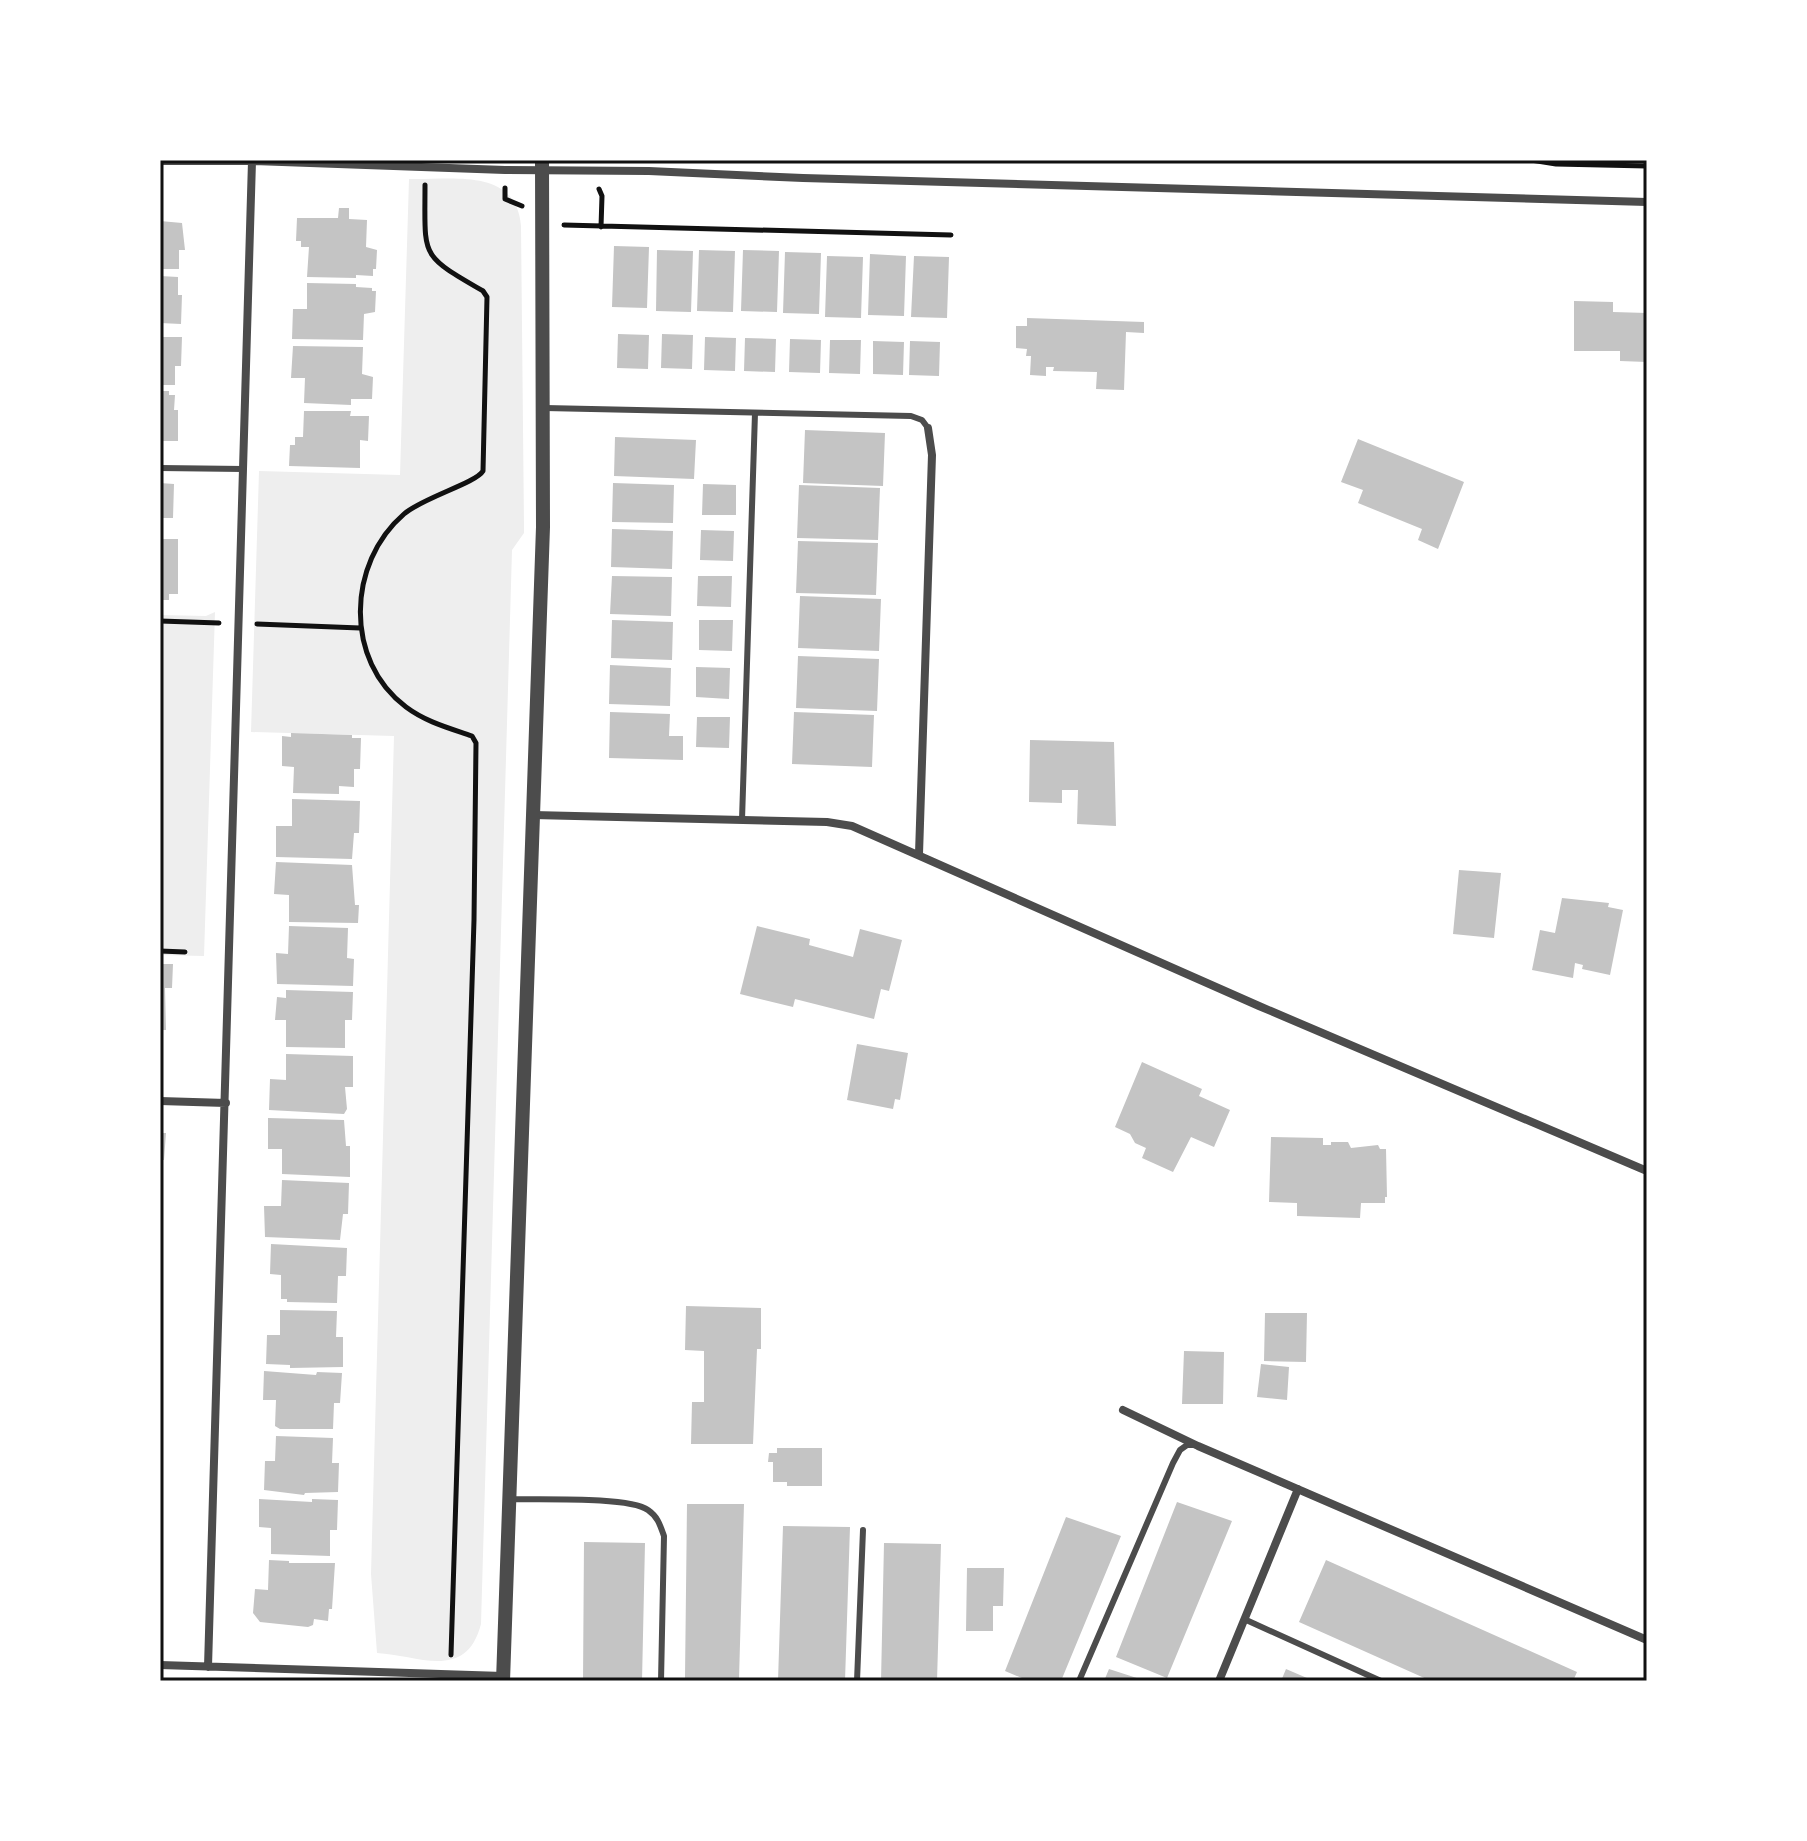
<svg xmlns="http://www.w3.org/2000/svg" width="1807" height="1841" viewBox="0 0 1807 1841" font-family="Signika,sans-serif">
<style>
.green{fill:#eee}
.building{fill:#c4c4c4}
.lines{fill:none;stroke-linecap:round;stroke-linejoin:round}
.path{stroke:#111;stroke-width:5}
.service{stroke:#4c4c4c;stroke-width:6}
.minor{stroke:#4c4c4c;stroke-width:8}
.tertiary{stroke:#4c4c4c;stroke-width:14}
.neatline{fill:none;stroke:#111;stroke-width:3}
</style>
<rect width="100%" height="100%" fill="#fff"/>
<path class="green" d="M409,179C453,180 516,167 521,226L524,527V533L512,550L481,1624C466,1682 418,1655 377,1653L371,1574L394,736L251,732L259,471L400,475Z
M215,612L204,956L160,955V615L206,616Z"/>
<path class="building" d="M339,208H349V219L367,220L366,247L377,250L376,269H373V276L356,275V278L307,277L309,247H301V241H296L297,218H338Z
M160,221L182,223L185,250H179V269H160Z
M614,246L649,247L647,308L612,307Z
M657,250L693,251L691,312L656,311Z
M699,250L735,251L733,312L697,311Z
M743,250L779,251L777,312L741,311Z
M785,252L821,253L819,314L783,313Z
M870,254L906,256L904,316L868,315Z
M827,256L863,257L861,318L825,317Z
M914,256L949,257L947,318L911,317Z
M160,276L178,277V295H182L181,324L160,323Z
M307,283L356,284V287L372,288V291H376L375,312L364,314L363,340L292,339L293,309H307Z
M1574,301L1613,302V312L1647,313V362L1620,361V351H1574Z
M1027,318L1144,322V333L1126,332L1124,390L1096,389L1097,372L1053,371L1054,367H1046V376L1030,375L1031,356H1026L1027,349L1016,348V326H1027Z
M618,334L649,335L648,369L617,368Z
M662,334L693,335L692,369L661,368Z
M160,337H182L181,366H175V385H160Z
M705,337L736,338L735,371L704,370Z
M745,338L776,339L775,372L744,371Z
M790,339L821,340L820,373L789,372Z
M830,340H861L860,374L829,373Z
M873,341L904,342L903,375L873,374Z
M910,341L940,342L939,376L909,375Z
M293,346L363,347L362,374L373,377L372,399H351V405L304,403L305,378H291Z
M160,391H169V395H175L174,410H178V441H160Z
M304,411H351L350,416H369L368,441L360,440V468L289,466L290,445H295V437H303Z
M805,430L885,433L883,486L803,483Z
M615,437L696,440L694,479L614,476Z
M1358,439L1464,482L1438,549L1418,540L1422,529L1358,503L1363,490L1341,482Z
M160,483L174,484L173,518H160Z
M613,483L674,485L673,523L612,522Z
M703,484L736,485V515H702Z
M799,485L880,488L878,540L797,538Z
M612,529L673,531L672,569L611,567Z
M701,530L734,531L733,561L700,560Z
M160,539H178V594H169V600H160Z
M798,541L878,543L876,595L796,593Z
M612,576L672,577L671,616L610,614Z
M698,576H732L731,607L697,606Z
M800,596L881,599L879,651L798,648Z
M612,620L673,622L672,660L611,658Z
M699,620H733L732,651L699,650Z
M798,656L879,659L877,711L796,708Z
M610,665L671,668L670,706L609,704Z
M696,667L730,668L729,699L696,697Z
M610,712L670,714L669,736H683V760L609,758Z
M794,712L874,715L872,767L792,764Z
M697,717H730L729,748L696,747Z
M291,733L352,735V738H361L360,769H354V787L339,786V794L293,793L294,767L282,766V736L291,737Z
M1030,740L1114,742L1116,826L1077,824L1078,790H1062V803L1029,802Z
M292,799L360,801L359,833H354L352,859L276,857V826H292Z
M276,862L352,865L355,905H359L358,923L289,922V895L274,894Z
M1459,870L1501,873L1494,938L1453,934Z
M1562,898L1609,903L1608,907L1623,910L1610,975L1582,969L1583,965L1575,963L1573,978L1532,970L1540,930L1555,933Z
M289,926L348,928L347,958L354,959L353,986L277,984L276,953L288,954Z
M757,926L810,939L809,945L853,957L860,929L902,940L889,991L881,989L874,1019L795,999L793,1007L740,994Z
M160,964H173L172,988H165L166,1030H160Z
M286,990L353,992L352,1020H345V1048L286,1047V1020H275L277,997L286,998Z
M857,1044L908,1053L900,1100L895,1099L893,1109L847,1100Z
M286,1054L353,1056V1087H345L347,1109L344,1114L269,1110L270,1079L286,1080Z
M1142,1062L1202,1089L1199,1096L1230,1110L1214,1147L1191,1137L1173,1172L1142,1158L1146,1148L1135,1143L1130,1134L1115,1127Z
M268,1118L344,1120L346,1146H350V1177L282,1174V1149H268Z
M160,1133H166L164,1160H160Z
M1271,1137L1323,1138V1145H1331V1142H1348L1351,1148L1378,1145L1380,1149H1386L1387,1197H1385V1203H1361L1360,1218L1297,1216V1203L1269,1202Z
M160,1169H163V1196H160Z
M282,1180L349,1183L348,1214H343L340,1240L265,1237L264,1206H281Z
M271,1244L347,1248L346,1276H338L337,1303L287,1302V1299H281V1275L270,1274Z
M686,1306L761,1308V1349H757L753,1444H691L692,1402H704V1351L685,1350Z
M280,1310L337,1311L336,1337H343V1367L290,1368V1365L266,1364L267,1335H280Z
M1265,1313H1307L1306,1362L1264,1361Z
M1184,1351L1224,1352L1223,1404H1182Z
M1261,1364L1289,1367L1287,1400L1257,1397Z
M264,1371L316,1375L317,1372L342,1373L340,1403H334L333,1429H280L275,1426L276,1400H263Z
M276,1436L333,1438L332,1463H339L338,1492L305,1493L304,1495L264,1490L265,1461H275Z
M777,1448H822V1486H787V1482H773V1462H768L769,1453H777Z
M259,1499L312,1502V1499L338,1500L337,1530H330V1556L271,1554V1528L259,1527Z
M1177,1502L1232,1521L1167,1678L1116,1657Z
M687,1504H744L739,1679L685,1678Z
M1066,1517L1121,1536L1061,1681H1029L1005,1671Z
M783,1526L850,1527L845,1681H778Z
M584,1542L645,1543L642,1681H583Z
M884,1543L941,1544L937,1681H881Z
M269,1560L289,1561V1563H335L332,1609H329L328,1621L314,1619L313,1625L308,1627L260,1622L253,1613L255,1589L268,1590Z
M1326,1560L1577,1672L1573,1681H1431L1299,1622Z
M967,1568H1004L1003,1606H993V1631H966Z
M1109,1669L1143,1680V1681H1104Z
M1286,1669L1314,1681H1281Z"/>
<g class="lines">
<path class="path" d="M1531,160L1556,164L1647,166
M425,185C425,258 419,254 483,291L487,297L483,471C476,483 422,498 404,514C347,563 344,661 406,707C426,722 449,728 472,736L476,743L474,920L451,1655
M505,188V199L522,206
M599,189L602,196L601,227
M564,225L951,235
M160,621L219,623
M257,624L360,628
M160,951L185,952"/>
<path class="service" d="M545,408L911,416L922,420L928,428
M160,468L243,469
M742,820L755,413
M509,1499C537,1500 629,1496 648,1510C658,1517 660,1525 664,1536L661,1681
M1244,1619L1381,1681
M857,1681L863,1530
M1079,1681L1173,1463L1180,1450L1187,1445H1194"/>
<path class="minor" d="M160,161H252L505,170L649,171L803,178L1647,202
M533,815L827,822L852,826L1259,1006L1647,1171
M919,854L932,455L928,428
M160,1101L226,1103
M1123,1410L1198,1446L1647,1640
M160,1665L503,1676
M208,1667L252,161
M1219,1681L1298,1489"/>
<path class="tertiary" d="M503,1681L543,527L542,160"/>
</g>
<rect width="1807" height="1841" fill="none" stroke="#ffffff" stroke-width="324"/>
<rect x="162" y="162" width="1483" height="1517" class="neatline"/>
</svg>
